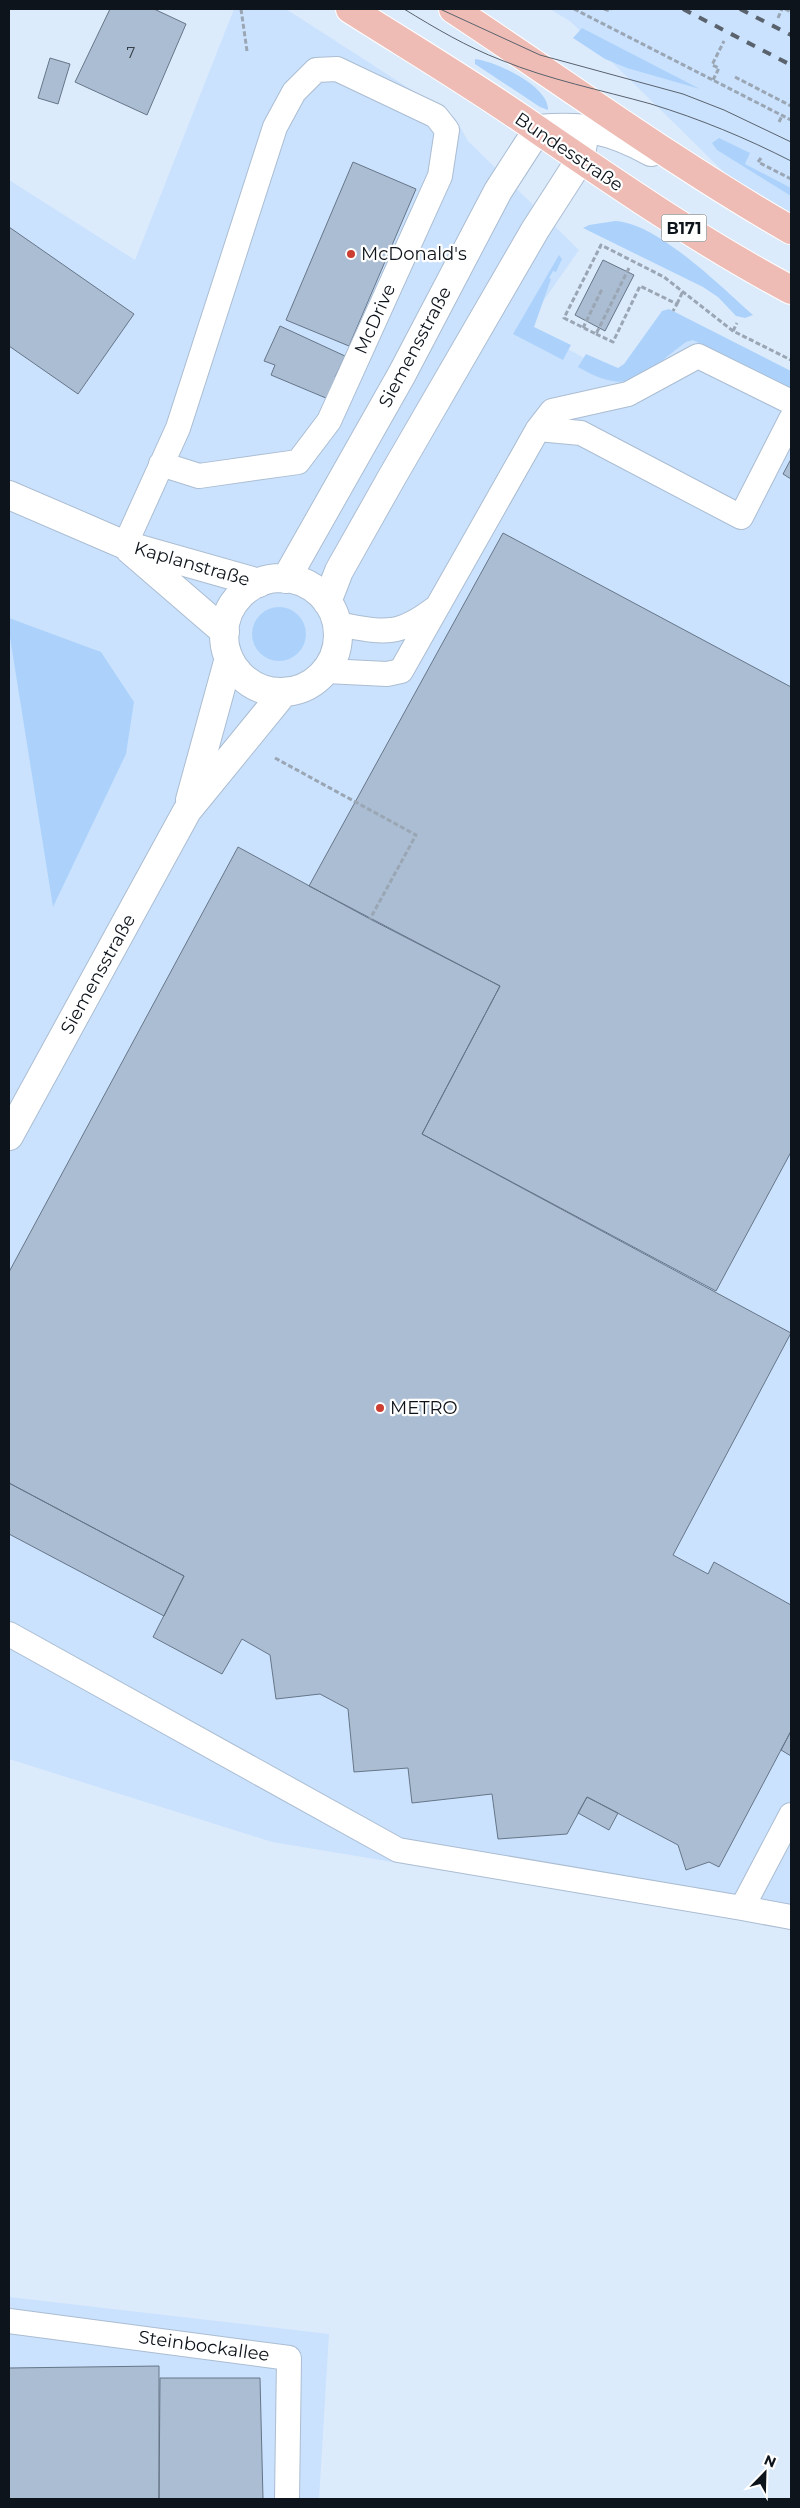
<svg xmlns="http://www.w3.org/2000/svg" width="800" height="2508" viewBox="0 0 800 2508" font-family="Montserrat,sans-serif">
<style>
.built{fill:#cae2fd}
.green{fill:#acd2fc}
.building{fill:#abbdd2;stroke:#667689}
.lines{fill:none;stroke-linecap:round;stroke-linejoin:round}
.service-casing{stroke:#abbdd2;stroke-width:26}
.minor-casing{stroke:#abbdd2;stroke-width:30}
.tertiary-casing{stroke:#abbdd2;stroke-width:30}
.primary-casing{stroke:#fff;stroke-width:30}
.path{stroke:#9aa6b4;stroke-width:3;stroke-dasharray:5 2.5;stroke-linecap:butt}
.service{stroke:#fff;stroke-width:24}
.minor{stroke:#fff;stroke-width:28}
.tertiary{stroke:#fff;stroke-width:28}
.primary{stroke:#efbcb5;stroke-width:28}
.tram{stroke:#59626d;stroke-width:1}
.rail{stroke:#59626d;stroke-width:4;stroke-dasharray:9 9;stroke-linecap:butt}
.poi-dot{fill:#cb3e31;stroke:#fff;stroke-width:2}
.labels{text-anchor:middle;stroke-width:4.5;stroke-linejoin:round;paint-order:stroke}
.number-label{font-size:15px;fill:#353e49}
.shield{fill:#fff;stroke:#565a5f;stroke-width:1}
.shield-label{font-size:16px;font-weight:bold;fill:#0e141b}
.street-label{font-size:18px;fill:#0e141b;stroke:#fff}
.poi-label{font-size:18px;fill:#0e141b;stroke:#fff;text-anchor:start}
</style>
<rect width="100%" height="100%" fill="#dcebfc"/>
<path class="built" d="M234,9H286L455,118L468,141L579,250L526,326L619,377L690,335L791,389V1928L272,1842L9,1759V180L135,260Z
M550,9H791V215L729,177L571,22Z
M9,2297L329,2334L319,2499H9Z"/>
<path class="green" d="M582,28L700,89L627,68L605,59L573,38Z
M475,59C495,61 549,86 548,110L540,107L475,64Z
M719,138L750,153L745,164L791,188V196L717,150L712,143Z
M615,221C658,223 721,287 753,315L745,318L736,316L718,297L703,287L583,228L589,225Z
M559,255L562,259L556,272L553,271L549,278L551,279L534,327L571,345L563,360L513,334Z
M669,309L791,371V390L693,340L686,342C643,373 633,399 578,367L586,354L618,368L624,364L662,311Z
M252 634a27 27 0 1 1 54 0a27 27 0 1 1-54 0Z
M9,618L101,652L134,702L126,754L53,907L9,631Z"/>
<path class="building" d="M110,9H154L186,24L147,115L75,82Z
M50,58L70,64L58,104L38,98Z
M353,162L416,189L349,346L286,320Z
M9,227L134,314L78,394L9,346Z
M603,260L634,275L605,331L575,315Z
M280,326L345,356L335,377L342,379L333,401L271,375L275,365L264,361Z
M791,459V479L783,474Z
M503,533L791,687V1152L716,1291L422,1134L500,986L309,886Z
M238,847L370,919L500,986L422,1134L791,1333L673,1555L708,1574L714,1562L791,1605V1731L719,1867L709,1862L686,1870L678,1845L587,1797L567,1834L498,1839L492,1794L412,1803L408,1768L354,1772L348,1709L320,1694L276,1699L270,1655L242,1639L222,1674L153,1637L184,1576L9,1483V1272Z
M9,1483L184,1576L164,1616L9,1534Z
M791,1731V1756L781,1750Z
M587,1797L618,1813L609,1830L578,1813Z
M159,2366V2499H9V2368Z
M160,2378H260L263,2499H159Z"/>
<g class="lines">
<g class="service-casing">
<path id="service" d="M538,429L552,411L628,394L698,356L791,402
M125,545L178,428L275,127L294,92L316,70L337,69L436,116L447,130L440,176L329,421L298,462L199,476L161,464
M337,624C382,632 396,638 434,609
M326,671L387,674L401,671L538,429L581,433L741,517L791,419
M9,1634L398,1850L742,1908L791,1815
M742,1908L791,1917
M9,2321L289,2358L287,2499"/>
</g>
<g class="minor-casing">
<path id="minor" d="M9,495L125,545L259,583
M130,550L225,632"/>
</g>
<g class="tertiary-casing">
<path id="tertiary" d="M224 635a57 57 0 1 1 114 0a57 57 0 1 1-114 0Z
M286,579L402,374L498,191L538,129C584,125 609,129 651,152
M327,602L339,571L392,477L535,230L580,160L584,137
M190,800L229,658
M9,1136L187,811L284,692"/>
</g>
<g class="primary-casing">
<path id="primary" d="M350,9C413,49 477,87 538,130C621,187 703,243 791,290
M453,9C565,83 674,163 791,230"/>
</g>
<path class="path" d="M241,9L247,51
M574,9L791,120
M604,9L610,11L611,9
M785,9L791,12
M778,18L782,9
M735,77L791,106
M713,80L719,68L712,65L724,41
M779,122L782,116
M761,158L758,162L791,179
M629,268L596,334L564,318L601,245L664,277L733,331L791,360
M677,304L683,291
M583,328L602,289
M733,331L737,323
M596,334L613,342L640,286L677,304L673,311
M275,758L416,835L370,919"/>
<use href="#service" class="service"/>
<use href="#minor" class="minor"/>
<use href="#tertiary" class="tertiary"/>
<use href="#primary" class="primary"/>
<path class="tram" d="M404,9C435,28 467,47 501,60C550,80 601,90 651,104C700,119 746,138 791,161
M440,9L540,55L683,94L724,110L791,142"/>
<path class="rail" d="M683,9L791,65
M740,9L791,35"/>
</g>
<g class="poi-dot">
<circle cx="351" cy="254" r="5"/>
<circle cx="380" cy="1408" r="5"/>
</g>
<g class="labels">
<g class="number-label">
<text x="131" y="58">7</text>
</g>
<rect class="shield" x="661.5" y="214.5" width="45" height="27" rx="4"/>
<g class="shield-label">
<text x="684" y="234">B171</text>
</g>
<g class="street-label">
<text transform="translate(569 152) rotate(34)" y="6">Bundesstraße</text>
<text transform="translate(375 319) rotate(-66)" y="6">McDrive</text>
<text transform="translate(415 347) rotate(-62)" y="6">Siemensstraße</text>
<text transform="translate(192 564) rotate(16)" y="6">Kaplanstraße</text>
<text transform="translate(98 974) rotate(-61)" y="6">Siemensstraße</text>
<text transform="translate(204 2346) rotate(8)" y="6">Steinbockallee</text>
</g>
<g class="poi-label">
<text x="361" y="260">McDonald's</text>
<text x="390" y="1414">METRO</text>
</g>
</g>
<rect width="800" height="2508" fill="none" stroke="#0e141b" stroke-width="20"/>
<g transform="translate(765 2473) rotate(23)" stroke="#ffffff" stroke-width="4" paint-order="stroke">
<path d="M0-4L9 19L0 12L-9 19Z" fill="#0e141b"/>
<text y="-8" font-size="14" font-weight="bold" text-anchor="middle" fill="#0e141b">N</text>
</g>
</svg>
